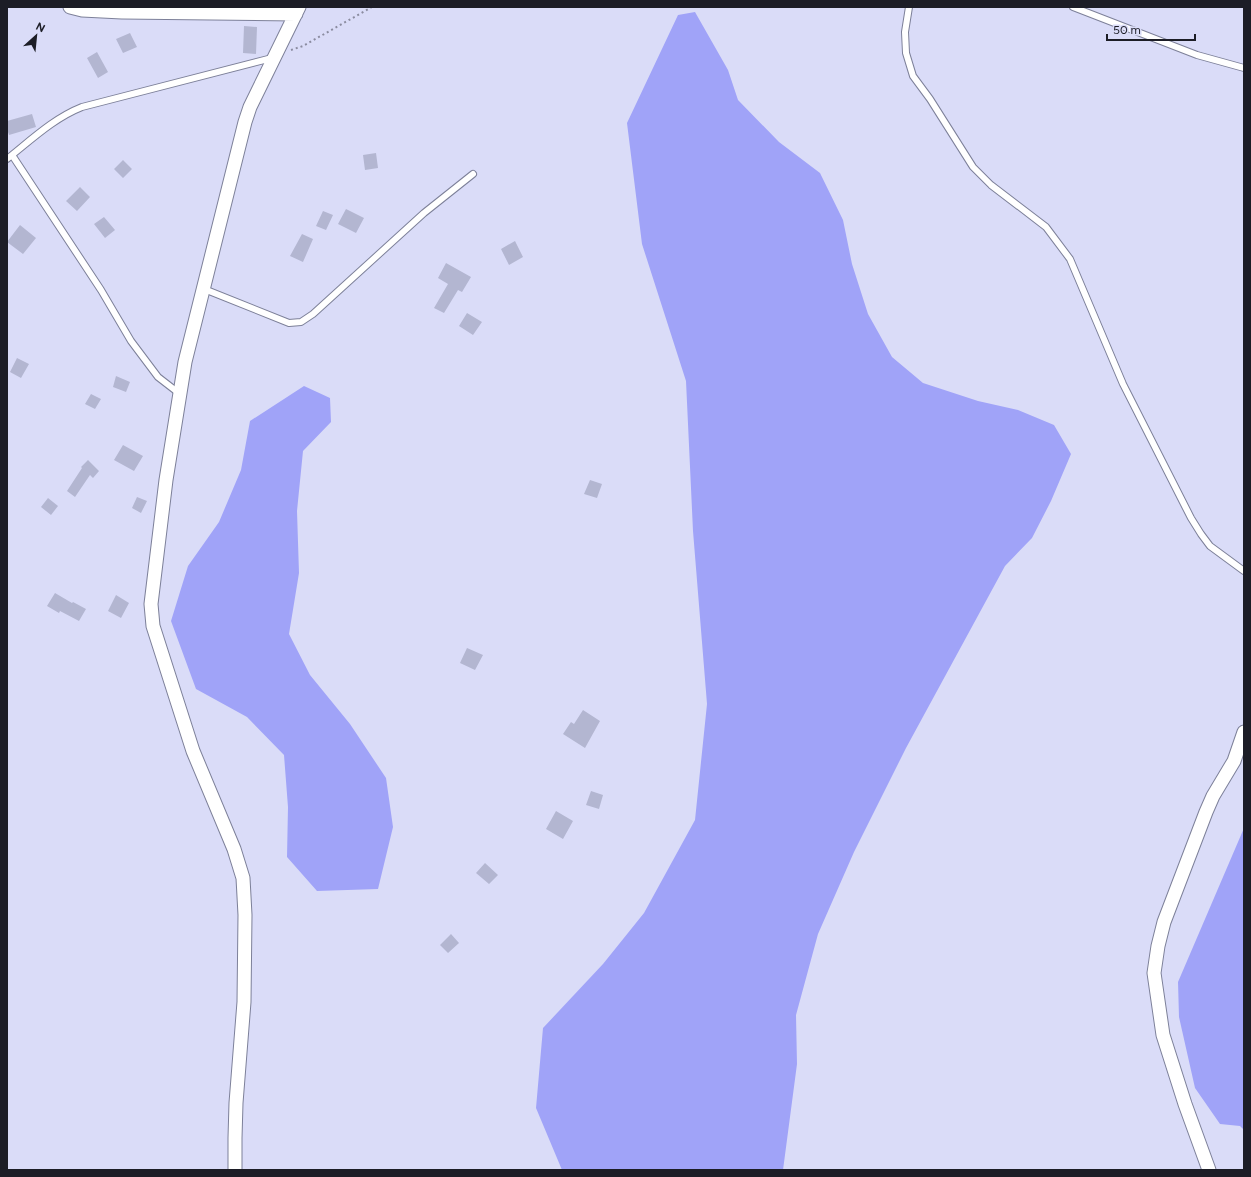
<svg xmlns="http://www.w3.org/2000/svg" width="1251" height="1177" viewBox="0 0 1251 1177" font-family="Figtree,sans-serif">
<style>
.water{fill:#a0a3f8}
.building{fill:#b3b6d1}
.lines{fill:none;stroke-linecap:round;stroke-linejoin:round}
.service-casing{stroke:#7d8099;stroke-width:8}
.minor-casing{stroke:#7d8099;stroke-width:15}
.path{stroke:#8b8ca0;stroke-width:2;stroke-dasharray:2 3;stroke-linecap:butt}
.service{stroke:#fff;stroke-width:6}
.minor{stroke:#fff;stroke-width:13}
</style>
<rect width="100%" height="100%" fill="#dadcf8"/>
<path class="water" d="M695,12L728,70L738,100L779,142L820,173L843,220L852,264L868,314L892,357L923,383L978,401L1018,410L1054,425L1071,454L1051,501L1032,538L1005,566L906,748L854,852L818,934L796,1015L797,1064L783,1170H562L536,1108L543,1028L603,964L644,913L695,820L707,704L693,531L686,381L642,244L627,123L678,15Z
M304,386L330,398L331,422L303,451L297,511L299,573L289,634L310,675L350,724L386,778L393,827L378,889L317,891L287,857L288,807L284,755L247,717L196,689L171,621L188,566L219,522L241,470L250,421Z
M1244,828V1130L1240,1126L1220,1124L1195,1088L1179,1017L1178,982Z"/>
<path class="building" d="M244,26L257,27L256,54L243,53Z
M130,33L137,47L123,53L116,39Z
M97,52L108,72L98,78L87,58Z
M32,114L36,127L9,135L7,129V121Z
M376,153L378,168L365,170L363,155Z
M123,160L132,169L123,178L114,169Z
M80,187L90,197L77,211L66,201Z
M346,209L364,218L356,233L338,224Z
M323,211L333,215L326,230L316,226Z
M104,217L115,230L105,238L94,224Z
M20,225L36,238L23,254L7,242Z
M302,234L313,239L303,262L290,256Z
M515,241L523,257L509,265L501,249Z
M446,263L471,277L462,292L458,290L444,313L434,308L448,284L438,278Z
M467,313L482,322L473,335L459,326Z
M17,358L29,364L21,378L10,372Z
M116,376L130,382L126,392L113,387Z
M91,394L101,399L95,409L85,404Z
M123,445L143,456L134,471L114,460Z
M88,460L99,471L93,478L90,475L75,497L67,491L82,468L81,467Z
M590,480L602,484L597,498L584,494Z
M137,497L147,501L141,513L132,508Z
M48,498L58,506L51,515L41,507Z
M55,593L72,603L73,602L86,609L79,621L60,611L59,613L47,606Z
M116,595L129,603L121,618L108,611Z
M467,648L483,655L475,670L460,663Z
M583,710L600,721L585,748L563,734L571,722L574,724Z
M591,791L603,795L599,809L586,805Z
M556,811L573,821L563,839L546,829Z
M485,863L498,875L489,884L476,873Z
M451,934L459,943L448,953L440,945Z"/>
<g class="lines">
<g class="service-casing">
<path id="service" d="M909,7L905,32L906,53L913,76L930,99L973,167L991,185L1046,227L1070,259L1123,384L1191,518L1201,534L1210,546L1244,571
M1073,7L1197,55L1244,68
M12,155L101,290L131,341L158,377L180,394
M7,159C31,140 54,118 82,107L272,58
M204,289L289,323L301,322L313,314L424,213L473,174"/>
</g>
<g class="minor-casing">
<path id="minor" d="M70,7L82,10L122,12L296,14
M235,1170V1138L236,1103L244,1002L245,915L243,878L234,849L193,751L153,626L151,604L166,480L185,362L245,122L250,107L299,7
M1209,1170L1185,1104L1163,1035L1154,973L1158,946L1164,922L1206,812L1213,796L1234,761L1244,732"/>
</g>
<path class="path" d="M291,50L303,46L372,7"/>
<use href="#service" class="service"/>
<use href="#minor" class="minor"/>
</g>
<rect width="1251" height="1177" fill="none" stroke="#1c1d26" stroke-width="16"/>
<g transform="translate(36 36) rotate(27)" stroke="#dadcf8" stroke-width="3" paint-order="stroke">
<path d="M0-3L7 15L0 10L-7 15Z" fill="#1c1d26"/>
<text y="-6" font-size="11" font-weight="bold" text-anchor="middle" fill="#1c1d26">N</text>
</g>
<path d="M1107 34v6h88v-6" fill="none" stroke="#1c1d26" stroke-width="2"/>
<text x="1113" y="34" font-size="12" fill="#1c1d26" stroke="#dadcf8" stroke-width="3" paint-order="stroke">50 m</text>
</svg>
